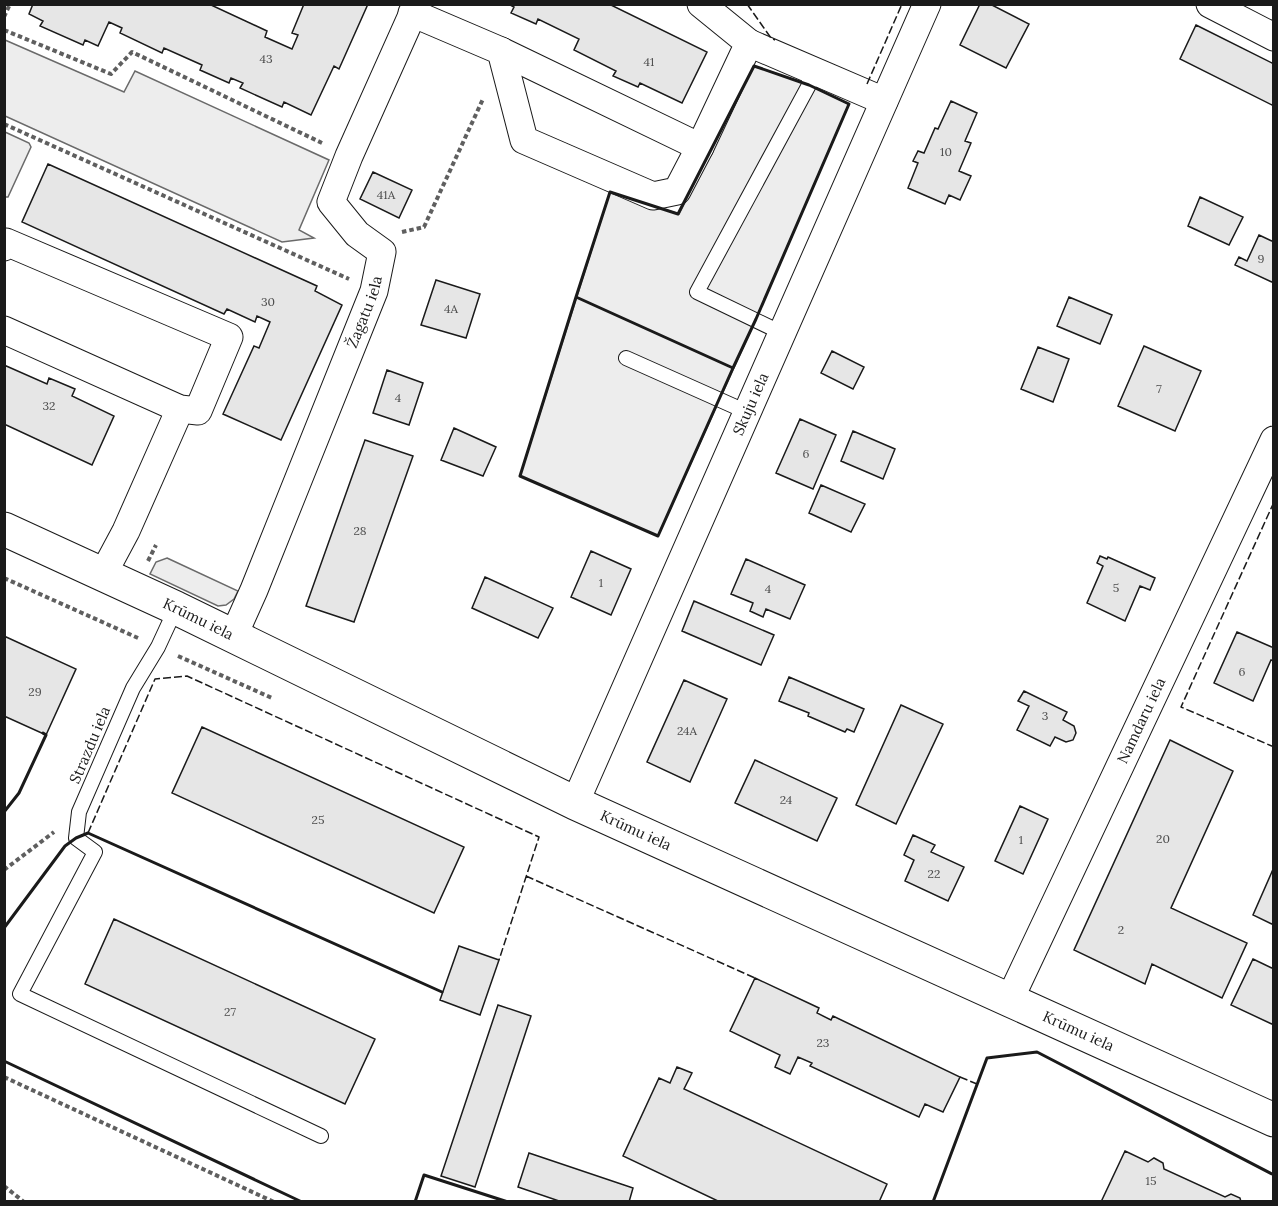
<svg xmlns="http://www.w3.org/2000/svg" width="1278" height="1206" viewBox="0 0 1278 1206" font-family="Lora,serif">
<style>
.built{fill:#ededed;stroke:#6a6a6a;stroke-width:1.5}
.building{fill:#e6e6e6;stroke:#1a1a1a;stroke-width:1.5}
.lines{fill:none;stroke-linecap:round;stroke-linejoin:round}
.lane-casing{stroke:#1a1a1a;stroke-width:16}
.street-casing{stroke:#1a1a1a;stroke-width:29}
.secondary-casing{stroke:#1a1a1a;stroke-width:35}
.path{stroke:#5f5f5f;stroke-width:4;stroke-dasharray:4.5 3;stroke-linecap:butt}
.lane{stroke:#fff;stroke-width:14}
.street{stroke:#fff;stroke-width:27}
.secondary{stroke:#fff;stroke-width:33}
.fence{stroke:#1a1a1a;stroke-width:1.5;stroke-dasharray:8 3;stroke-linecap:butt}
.wall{stroke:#1a1a1a;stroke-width:3}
.labels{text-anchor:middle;stroke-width:4.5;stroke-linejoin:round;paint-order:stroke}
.number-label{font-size:12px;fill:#4d4d4d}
.street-label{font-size:15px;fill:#1a1a1a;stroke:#fff}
</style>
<rect width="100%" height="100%" fill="#fff"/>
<path class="built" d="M5,40L124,92L135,71L329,160L299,230L314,238L282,242L5,116Z
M754,66L809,85L849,104L756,319L658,536L520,476L610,192L679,214Z
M5,132L29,143L31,147L8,197H5Z
M167,558L238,591L234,599L226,605L218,606L150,574L156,562Z"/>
<path class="building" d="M33,4H209L267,31L265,37L292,49L298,35L292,33L304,4H368L339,69L334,66L311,115L284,102L282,107L240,88L243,83L231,78L229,83L200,70L202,65L164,48L162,53L120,33L122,28L109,22L98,46L85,40L83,45L40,26L43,21L29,14Z
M508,4H609L707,52L682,103L640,83L638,87L613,76L616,71L574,50L579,39L538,19L536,24L511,13L514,7Z
M980,4H990L1029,24L1006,68L960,45Z
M1196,25L1274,64V106L1180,59Z
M951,101L977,113L965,141L971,143L959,171L971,176L960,200L949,195L945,204L908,188L918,163L913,161L918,151L924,153L935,128L938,129Z
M48,164L317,286L315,291L342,305L281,440L223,414L254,346L259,348L270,322L257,316L255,322L227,309L224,314L22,222Z
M373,172L412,190L399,218L360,199Z
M1200,197L1243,217L1229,245L1188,226Z
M1259,235L1274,242V283L1235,265L1239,257L1247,261Z
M436,280L480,294L466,338L421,325Z
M1069,297L1112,315L1100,344L1057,326Z
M1144,346L1201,371L1175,431L1118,406Z
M1038,347L1069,359L1053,402L1021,389Z
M832,351L864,367L853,389L821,373Z
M4,365L47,384L49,378L75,389L72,396L114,416L92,465L4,424Z
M387,370L423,383L409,425L373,413Z
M800,419L836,435L813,489L776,473Z
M454,428L496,447L483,476L441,460Z
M853,431L895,449L883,479L841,461Z
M365,440L413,456L354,622L306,606Z
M821,485L865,504L851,532L809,513Z
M591,551L631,569L611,615L571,597Z
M1100,556L1107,559L1108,557L1155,578L1150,590L1140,586L1125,621L1087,603L1103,566L1097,563Z
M746,559L805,585L790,619L766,609L763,617L750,611L753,603L731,594Z
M485,577L553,608L538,638L472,608Z
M694,601L774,635L761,665L682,631Z
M1237,632L1274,648V661L1271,660L1253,701L1214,683Z
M4,636L76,669L46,735L4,716Z
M789,677L864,709L854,732L847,729L845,732L808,716L809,713L779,701Z
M684,680L727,699L690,782L647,762Z
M1024,691L1067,712L1063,720L1074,726L1076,733L1073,740L1066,742L1055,737L1050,746L1017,730L1029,706L1018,701Z
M901,705L943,724L896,824L856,805Z
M202,727L464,847L434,913L172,793Z
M1170,740L1233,771L1171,908L1247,943L1222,998L1152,964L1145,984L1074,950Z
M755,760L837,798L817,841L735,803Z
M1020,806L1048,819L1023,874L995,861Z
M913,835L935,845L931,852L964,867L948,901L905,881L914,860L904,855Z
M1274,867V925L1253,915Z
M114,919L375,1039L345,1104L85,984Z
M459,946L499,960L480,1015L440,1000Z
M1253,959L1274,969V1025L1231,1005Z
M755,978L819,1008L817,1013L831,1020L833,1016L960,1077L943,1112L925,1104L919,1117L810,1066L812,1063L798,1057L790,1074L775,1067L780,1055L730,1031Z
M498,1005L531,1016L475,1187L441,1176Z
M677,1067L692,1073L684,1089L887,1184L879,1202H720L623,1156L659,1078L670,1083Z
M1125,1151L1148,1162L1154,1158L1163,1163L1164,1169L1225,1197L1231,1194L1240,1198L1241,1202H1101Z
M529,1153L633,1188L629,1202H562L518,1187Z"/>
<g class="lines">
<g class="lane-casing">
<path id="lane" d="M782,333L697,292L809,85V70
M626,358L747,412
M176,608L158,647L133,688L79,812L76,838L95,852L20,994L321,1136"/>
</g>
<g class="street-casing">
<g id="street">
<path d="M1210,4L1274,37"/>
<path d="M412,13L501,51L524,140L653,196L677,191L700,147L749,43L701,4"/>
<path d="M749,43L884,101"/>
<path d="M501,51L700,147"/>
<path d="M4,247L6,242L229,337L198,411L180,409L4,330"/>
<path d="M103,574L126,531L180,409"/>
<path id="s1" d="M233,637L254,590L374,291L382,252L357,234L331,202L349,156L417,4"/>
<path id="s2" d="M575,803L927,4"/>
<path id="s3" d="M1009,1001L1274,440"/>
</g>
</g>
<g class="secondary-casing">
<g id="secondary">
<path id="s4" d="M4,529L176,608L575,803L1274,1120"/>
</g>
</g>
<path class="path" d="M4,17L10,4
M4,30L111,74L132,52L322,143
M4,124L349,279
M402,232L424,227L483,99
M148,561L156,545
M4,578L138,638
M178,656L272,698
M4,870L54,832
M4,1077L274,1202
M4,1186L24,1202"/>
<use href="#lane" class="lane"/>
<use href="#street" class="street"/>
<use href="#secondary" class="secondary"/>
<path class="fence" d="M747,4L771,38L775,40
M867,84L902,4
M1274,502L1181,707L1274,747
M88,833L155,679L187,676L539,837L499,960
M526,876L755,978
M960,1077L977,1084"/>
<path class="wall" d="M754,66L809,85L849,104L756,319L733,368L576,297L610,192L678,214Z
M576,297L733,368L658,536L520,476Z
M4,812L19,793L46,735L43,733
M4,928L65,846L76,838L88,833L442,992
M4,1061L302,1202
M415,1202L424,1175L508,1202
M933,1202L987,1058L1037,1052L1274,1175"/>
</g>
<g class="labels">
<g class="number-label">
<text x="266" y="63">43</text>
<text x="649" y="66">41</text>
<text x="946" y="156">10</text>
<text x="386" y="199">41A</text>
<text x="1261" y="263">9</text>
<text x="268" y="306">30</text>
<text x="451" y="313">4A</text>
<text x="1159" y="393">7</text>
<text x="398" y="402">4</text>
<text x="49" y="410">32</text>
<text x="806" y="458">6</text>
<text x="360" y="535">28</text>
<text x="601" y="587">1</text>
<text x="1116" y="592">5</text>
<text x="768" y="593">4</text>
<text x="1242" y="676">6</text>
<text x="35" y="696">29</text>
<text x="1045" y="720">3</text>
<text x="687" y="735">24A</text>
<text x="786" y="804">24</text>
<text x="318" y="824">25</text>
<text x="1163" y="843">20</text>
<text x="1021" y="844">1</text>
<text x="934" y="878">22</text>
<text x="1121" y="934">2</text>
<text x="230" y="1016">27</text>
<text x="823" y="1047">23</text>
<text x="1151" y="1185">15</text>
</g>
<g class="street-label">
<text dy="5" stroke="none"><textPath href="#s1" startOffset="351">Žagatu iela</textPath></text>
<text dy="5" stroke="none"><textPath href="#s2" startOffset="436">Skuju iela</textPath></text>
<text dy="5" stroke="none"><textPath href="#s4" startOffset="214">Krūmu iela</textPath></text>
<text dy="5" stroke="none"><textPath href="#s3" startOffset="310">Namdaru iela</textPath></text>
<text transform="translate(90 745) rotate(-67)" y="5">Strazdu iela</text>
<text dy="5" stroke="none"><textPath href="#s4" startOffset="700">Krūmu iela</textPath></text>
<text dy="5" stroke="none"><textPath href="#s4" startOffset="1186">Krūmu iela</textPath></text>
</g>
</g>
<rect width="1278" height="1206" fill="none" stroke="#1a1a1a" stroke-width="12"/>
</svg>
